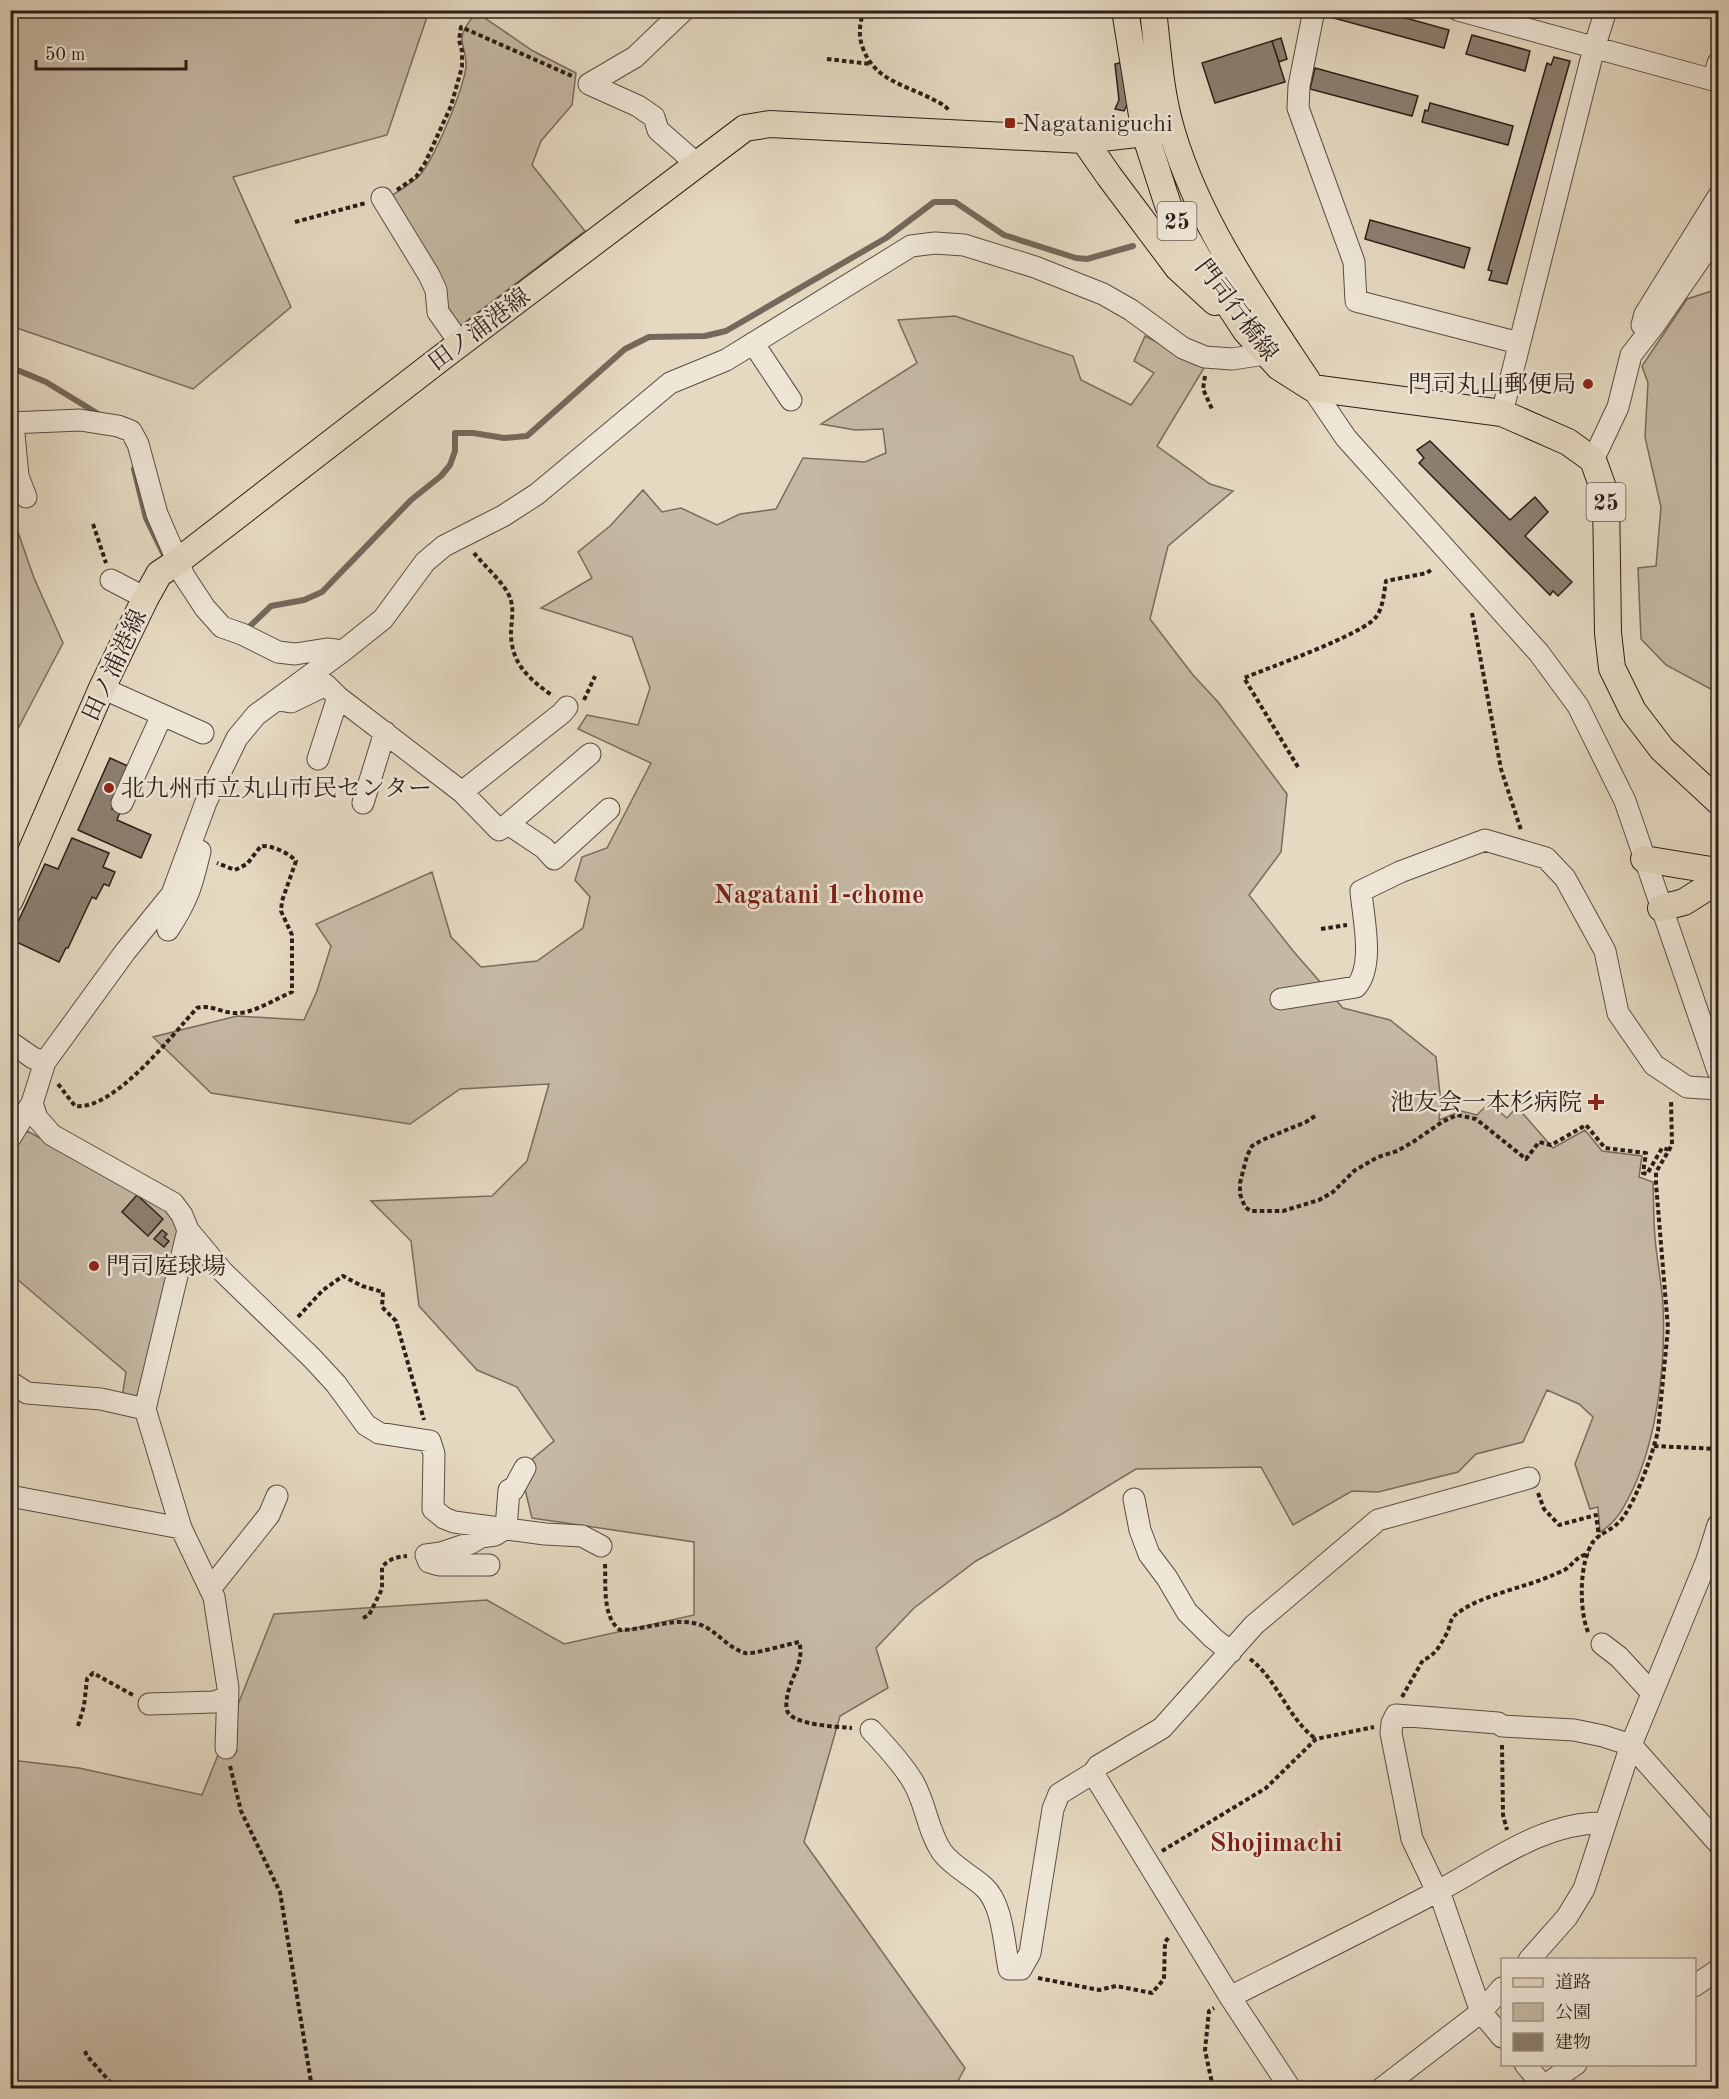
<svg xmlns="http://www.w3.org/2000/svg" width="1729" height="2099" viewBox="0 0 1729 2099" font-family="'Old Standard TT','Noto Serif JP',serif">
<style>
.green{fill:#c5b9a4;stroke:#786c5e;stroke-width:1.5}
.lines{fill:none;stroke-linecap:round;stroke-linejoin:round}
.stream{stroke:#75685c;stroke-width:6}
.building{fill:#8c7f70;stroke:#2b1e19;stroke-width:1.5}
.minor-casing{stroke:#5a4d43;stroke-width:23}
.major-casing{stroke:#2b1e19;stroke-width:28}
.path{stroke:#2b1e19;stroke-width:4;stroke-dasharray:4.5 3;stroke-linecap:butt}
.minor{stroke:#eee6d7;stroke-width:21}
.major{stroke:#e5d9c1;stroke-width:26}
.poi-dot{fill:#8f2418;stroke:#eee6d7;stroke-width:2}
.labels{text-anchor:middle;stroke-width:5;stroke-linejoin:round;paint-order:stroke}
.shield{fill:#eee6d7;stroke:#665a52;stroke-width:1.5}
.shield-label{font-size:22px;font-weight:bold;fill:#2b1e19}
.poi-label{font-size:24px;fill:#2b1e19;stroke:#eee6d7;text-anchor:start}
.street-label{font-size:24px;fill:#2b1e19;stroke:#eee6d7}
.neighbourhood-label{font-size:26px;font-weight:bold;fill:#7a1f14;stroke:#eee6d7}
.quarter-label{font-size:27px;font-weight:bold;fill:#7a1f14;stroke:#eee6d7}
</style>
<rect width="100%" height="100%" fill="#e5d9c1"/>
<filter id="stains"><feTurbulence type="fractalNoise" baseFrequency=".00333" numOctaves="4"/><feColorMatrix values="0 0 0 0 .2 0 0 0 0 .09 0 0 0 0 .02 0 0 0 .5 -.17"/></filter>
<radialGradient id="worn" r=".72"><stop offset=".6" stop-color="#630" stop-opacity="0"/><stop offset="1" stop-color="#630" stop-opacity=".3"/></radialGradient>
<path class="green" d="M11,10L429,11L387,135L233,177L291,307L193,389L11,326Z
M476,12L533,51L576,73L572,105L541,141L532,165L585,231L456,329L387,199C398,191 412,184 421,174C435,156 463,91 466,67C467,57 463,50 462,40C461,30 471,20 476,12Z
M1718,289V693L1666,665L1641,639L1638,568L1656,566L1661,507L1645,437L1648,383L1642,366L1687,299Z
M955,316L1073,356L1081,380L1131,405L1154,373L1134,361L1145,336L1188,358L1207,363L1157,446L1210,484L1233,491L1168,546L1150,619L1193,675L1218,702L1287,794L1281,852L1249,895L1294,952L1343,1008L1390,1020L1436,1057L1441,1103L1439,1120L1461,1111L1477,1115L1489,1103L1507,1118L1517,1107L1553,1148L1585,1130L1602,1151L1642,1156L1639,1177L1653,1182C1654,1206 1653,1231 1657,1255C1659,1272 1662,1288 1663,1305C1666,1363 1657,1437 1633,1489C1624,1507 1618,1521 1600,1532L1598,1507L1590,1509L1575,1464L1593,1417L1579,1404L1547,1390L1523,1442L1476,1454L1458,1472L1378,1492L1352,1491L1293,1525L1261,1467L1136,1469L1060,1515L976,1561L914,1608L876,1648L888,1688L840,1716L804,1842L965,2068L954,2088H11V1760L79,1768L202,1795L274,1614L487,1600L564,1644L694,1615V1542L532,1518L520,1469L554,1441L517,1387L477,1370L419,1306L411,1241L371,1201L492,1196L527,1161L549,1084L460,1089L410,1124L211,1093L153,1037L237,1016L304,1020L317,991L331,946L316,924L432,872L451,937L481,967L537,961L583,928L590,897L575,880L582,857L607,848L651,763L578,729L587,715L638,725L650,688L632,637L541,608L592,578L578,552L610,526L643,490L662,512L681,508L717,525L740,514L776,509L803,458L865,462L886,453L883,429L855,430L821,424L917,363L898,320Z
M10,509L34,578L63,643L11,742Z
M27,1131L130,1186L171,1212L182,1230L140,1394L131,1399L122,1397L126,1372L11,1274V1149Z"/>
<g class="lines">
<path class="stream" d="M10,367L46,382L100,415
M134,469L146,518L163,553
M245,631L271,606L304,600L322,592L411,500L441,476L450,465L455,451V433H473L504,438L527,436L625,349L649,337L705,336L726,331L886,238L934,202H955L1004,235L1076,258L1087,259L1133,246"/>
</g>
<path class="building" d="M1332,10H1377L1449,30L1444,48L1330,17Z
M1472,35L1530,51L1525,71L1466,54Z
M1281,38L1287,59L1279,62L1272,41Z
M1272,41L1285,82L1215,103L1202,63Z
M1554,57L1570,61L1507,284L1489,280L1492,271L1488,270L1547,63L1551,65Z
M1123,62L1128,103L1124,111L1115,109L1119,100L1115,64Z
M1315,68L1418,96L1412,116L1310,89Z
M1430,103L1513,126L1508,145L1422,122L1425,110L1428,111Z
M1370,220L1470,248L1464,268L1365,239Z
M1430,441L1510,520L1535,497L1548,512L1525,536L1572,582L1558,596L1553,591L1550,595L1419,463L1424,458L1417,450Z
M110,758L130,767L112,809L120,812L117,820L151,835L141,858L78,830Z
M72,838L109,853L103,867L115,872L109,886L104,884L96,899L92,897L68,948H66L59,962L10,939L45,864L58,869Z
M137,1195L163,1219L148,1236L122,1212Z
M162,1230L167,1234L164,1237L169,1241L164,1247L154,1239Z"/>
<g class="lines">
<g class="minor-casing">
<path id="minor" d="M684,10L635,57L589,84L638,106L654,117L658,130L698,165
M1314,10L1299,86L1298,108L1354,262L1356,301L1519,343
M1458,10L1713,80L1718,63
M382,198L429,275L436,290L438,312L460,343
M1642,325L1645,314L1718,197
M753,343L791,400
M1312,388L1346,438L1539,653L1578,706L1625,801L1718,1071
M1502,413L1594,48L1606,10
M10,423L80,420L118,426L131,431L138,444L157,514L184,576L205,608L222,627L242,634L278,652L295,654L327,649L343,651
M13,423L18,476L26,497
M1593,460L1618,407L1631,355L1655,324L1718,233
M111,580L134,592
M102,688L203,733
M285,701L291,702L326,685L338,697L462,792L499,830L508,824L544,848L554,859L609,809
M318,759L338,697
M462,792L562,713L567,707
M122,803L162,715
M363,803L385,732
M508,824L590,754
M168,930C188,900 192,885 200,851
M1281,999L1356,987C1375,965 1363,918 1361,891L1400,872L1485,840L1546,858L1565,878L1605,951L1618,1013L1654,1065L1687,1087L1718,1089
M10,1042L33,1058L45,1062
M32,1103L37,1118L52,1135L173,1203L182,1215L188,1230L223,1272L312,1358L336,1384L366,1425L379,1433L430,1441L434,1454L433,1509L444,1518L454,1522L545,1534L582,1536L601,1546
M10,1138L32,1103L45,1062L125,952L172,894L206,802L237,738L256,715L343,651L383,619L425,562L444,546L503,516L537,494L670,383L726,360L911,246L935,243L964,245L1035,267L1103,294L1131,310L1183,348L1205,357L1232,359L1265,354
M188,1230L145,1409L181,1528L214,1597L228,1688L226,1748
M10,1382L27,1393L101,1399L145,1409
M10,1496L181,1528
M1134,1499L1140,1530L1149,1554L1167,1578L1187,1612L1213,1638L1231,1652
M489,1565H439L429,1562L426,1555L441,1553L471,1543L481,1537L495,1535L506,1528L509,1490H513L525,1468
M210,1589L269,1515L277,1496
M1602,1644L1619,1657L1652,1693
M149,1704L214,1702L226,1698
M871,1730C885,1745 901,1762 912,1780C926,1802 927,1830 942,1852C952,1866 971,1875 984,1887C1003,1904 1004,1945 1009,1969H1021L1030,1953L1053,1809L1059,1794L1093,1773L1230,1997L1290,2088
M1093,1773L1098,1766L1162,1728L1254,1625L1378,1520L1529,1478
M1529,1960L1567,1917L1584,1889L1631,1745L1707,1560L1718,1525
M1694,1986L1718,1970
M1230,1997C1299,1962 1369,1928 1438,1891C1490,1864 1543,1821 1605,1823
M1502,2037L1481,2012L1439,1891L1434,1885L1412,1839L1391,1733L1392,1723L1396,1715L1498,1723L1502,1726L1574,1730L1603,1736L1631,1745L1718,1843
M1525,2064L1545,2088
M1382,2088L1481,2012L1502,1988
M1541,2088L1576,2064"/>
</g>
<g class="major-casing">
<path id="major" d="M1125,10L1145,134L1168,205L1198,258L1246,331L1279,367L1312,388L1502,413L1568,442L1593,460L1606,496L1608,633L1612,668L1633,711L1662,749L1718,801
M1153,10C1158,51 1160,93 1172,132C1199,223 1255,302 1307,380
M1084,140L1109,176L1178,268L1215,302
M1644,859L1717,871
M10,900L102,688L145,599L159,574L177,562L441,358L745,128L770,124L1084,140L1171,130
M1661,908L1684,902L1711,885L1718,869"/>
</g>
<path class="path" d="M864,10C859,25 858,37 864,51C876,80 905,85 930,98C937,102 945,104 949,111
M827,59L871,64
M397,190L416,177L425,163L451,106L462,67V51L459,40L461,27L572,76
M295,222L366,203
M1205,376L1203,389L1212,409
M93,524L106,563
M474,553C484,566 508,586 511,601C514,611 511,623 511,633C511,664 530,680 553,696
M1472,613L1501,769L1521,830
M584,700L595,676
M1298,767L1244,678C1268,668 1364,634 1376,617C1383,608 1384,593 1386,581L1427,573L1432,569
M1321,929L1347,925
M58,1084L75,1106C114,1111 172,1035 197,1008C210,1004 222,1013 235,1013C253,1014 275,999 292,992V935L281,911L282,901L296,861C289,853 271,845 261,846L247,864L235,870L217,863
M1315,1116L1306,1122L1262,1140L1252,1146L1247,1156L1240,1183V1194L1245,1207L1251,1211H1283L1319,1200L1333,1192L1354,1171L1378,1157L1397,1151L1413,1142L1442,1122L1457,1115L1476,1119L1526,1159L1539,1142L1551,1145L1586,1125L1605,1148L1646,1153L1643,1173L1647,1174L1662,1148L1670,1150
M298,1317L323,1290L343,1276L362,1286L383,1292L382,1307L396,1321L424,1420
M1654,1446L1718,1449
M1538,1493L1544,1509L1559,1525L1596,1515L1599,1537
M605,1564C606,1585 602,1617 620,1630C646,1630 673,1617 698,1624C716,1629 727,1648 745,1653C752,1655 788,1644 799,1642C802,1651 800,1660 797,1669C792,1680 784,1698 787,1710C790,1725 839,1727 852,1728
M363,1618L369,1615L382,1589V1567C389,1559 396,1557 407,1556
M1588,1632C1579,1610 1579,1562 1593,1542C1599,1533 1615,1530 1624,1516C1638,1495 1652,1456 1658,1431L1668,1328L1656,1184V1172L1672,1145L1671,1100
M1250,1659C1278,1680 1288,1719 1316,1739
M1402,1697L1423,1660C1435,1656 1441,1644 1447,1633C1450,1627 1450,1620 1454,1616C1478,1595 1525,1588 1553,1575C1557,1573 1563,1571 1566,1569C1574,1563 1578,1555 1589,1554
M78,1726L84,1706L87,1679L93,1673L133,1695
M1502,1745L1503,1815L1507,1830
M230,1766L241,1811L280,1892L312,2088
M1162,1851L1266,1788L1316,1739L1374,1727
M1038,1978L1099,1990L1116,1986L1152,1993L1164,1979L1165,1942L1169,1937
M85,2051L87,2056L111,2083L119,2088
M1213,2088L1205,2050L1209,2011L1214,2008"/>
<use href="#minor" class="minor"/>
<use href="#major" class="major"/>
</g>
<g class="poi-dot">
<rect x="1004" y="117" width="12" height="12" rx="3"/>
<circle cx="1588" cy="384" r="6"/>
<circle cx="109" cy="788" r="6"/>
<path d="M1593 1093h6v6h6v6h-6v6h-6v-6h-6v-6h6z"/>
<circle cx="94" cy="1266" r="6"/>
</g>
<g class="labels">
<g class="shield">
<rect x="1157.5" y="202" width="39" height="38" rx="4.5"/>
<rect x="1586.5" y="483" width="39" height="38" rx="4.5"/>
</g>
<g class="shield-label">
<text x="1177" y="229">25</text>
<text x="1606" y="510">25</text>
</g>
<g class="poi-label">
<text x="1022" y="131">Nagataniguchi</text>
<text x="1576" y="392" text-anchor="end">門司丸山郵便局</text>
<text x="121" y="796">北九州市立丸山市民センター</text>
<text x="1582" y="1110" text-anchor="end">池友会一本杉病院</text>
<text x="106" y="1274">門司庭球場</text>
</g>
<g class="street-label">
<text transform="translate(1237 310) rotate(53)" y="8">門司行橋線</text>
<text transform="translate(479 329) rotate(-37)" y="8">田ノ浦港線</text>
<text transform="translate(114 665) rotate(-65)" y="8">田ノ浦港線</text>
</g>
<g class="neighbourhood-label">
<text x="819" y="903">Nagatani 1-chome</text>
</g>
<g class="quarter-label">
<text x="1276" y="1851">Shojimachi</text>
</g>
</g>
<rect width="1729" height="2099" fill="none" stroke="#e5d9c1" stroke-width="36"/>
<rect x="12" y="12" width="1705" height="2075" fill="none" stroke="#2b1e19" stroke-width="3"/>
<rect x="18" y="18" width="1693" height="2063" fill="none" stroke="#2b1e19" stroke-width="1.5"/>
<rect x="1501" y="1958" width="195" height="108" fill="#eee6d7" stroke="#a0968b" stroke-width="1.5"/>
<rect x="1513" y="1978" width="30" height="9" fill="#e5d9c1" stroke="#a0968b" stroke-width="1.5"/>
<text x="1555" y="1988" font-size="18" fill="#2b1e19">道路</text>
<rect x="1513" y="2003" width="30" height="18" fill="#c5b9a4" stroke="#a0968b" stroke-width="1.5"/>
<text x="1555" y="2018" font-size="18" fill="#2b1e19">公園</text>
<rect x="1513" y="2033" width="30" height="18" fill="#8c7f70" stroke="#a0968b" stroke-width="1.5"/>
<text x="1555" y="2048" font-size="18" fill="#2b1e19">建物</text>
<path d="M36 60v9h150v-9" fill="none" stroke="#2b1e19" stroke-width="3"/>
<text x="45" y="60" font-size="18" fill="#2b1e19" stroke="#eee6d7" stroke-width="4.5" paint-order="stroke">50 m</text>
<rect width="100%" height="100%" filter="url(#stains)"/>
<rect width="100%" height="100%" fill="url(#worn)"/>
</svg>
